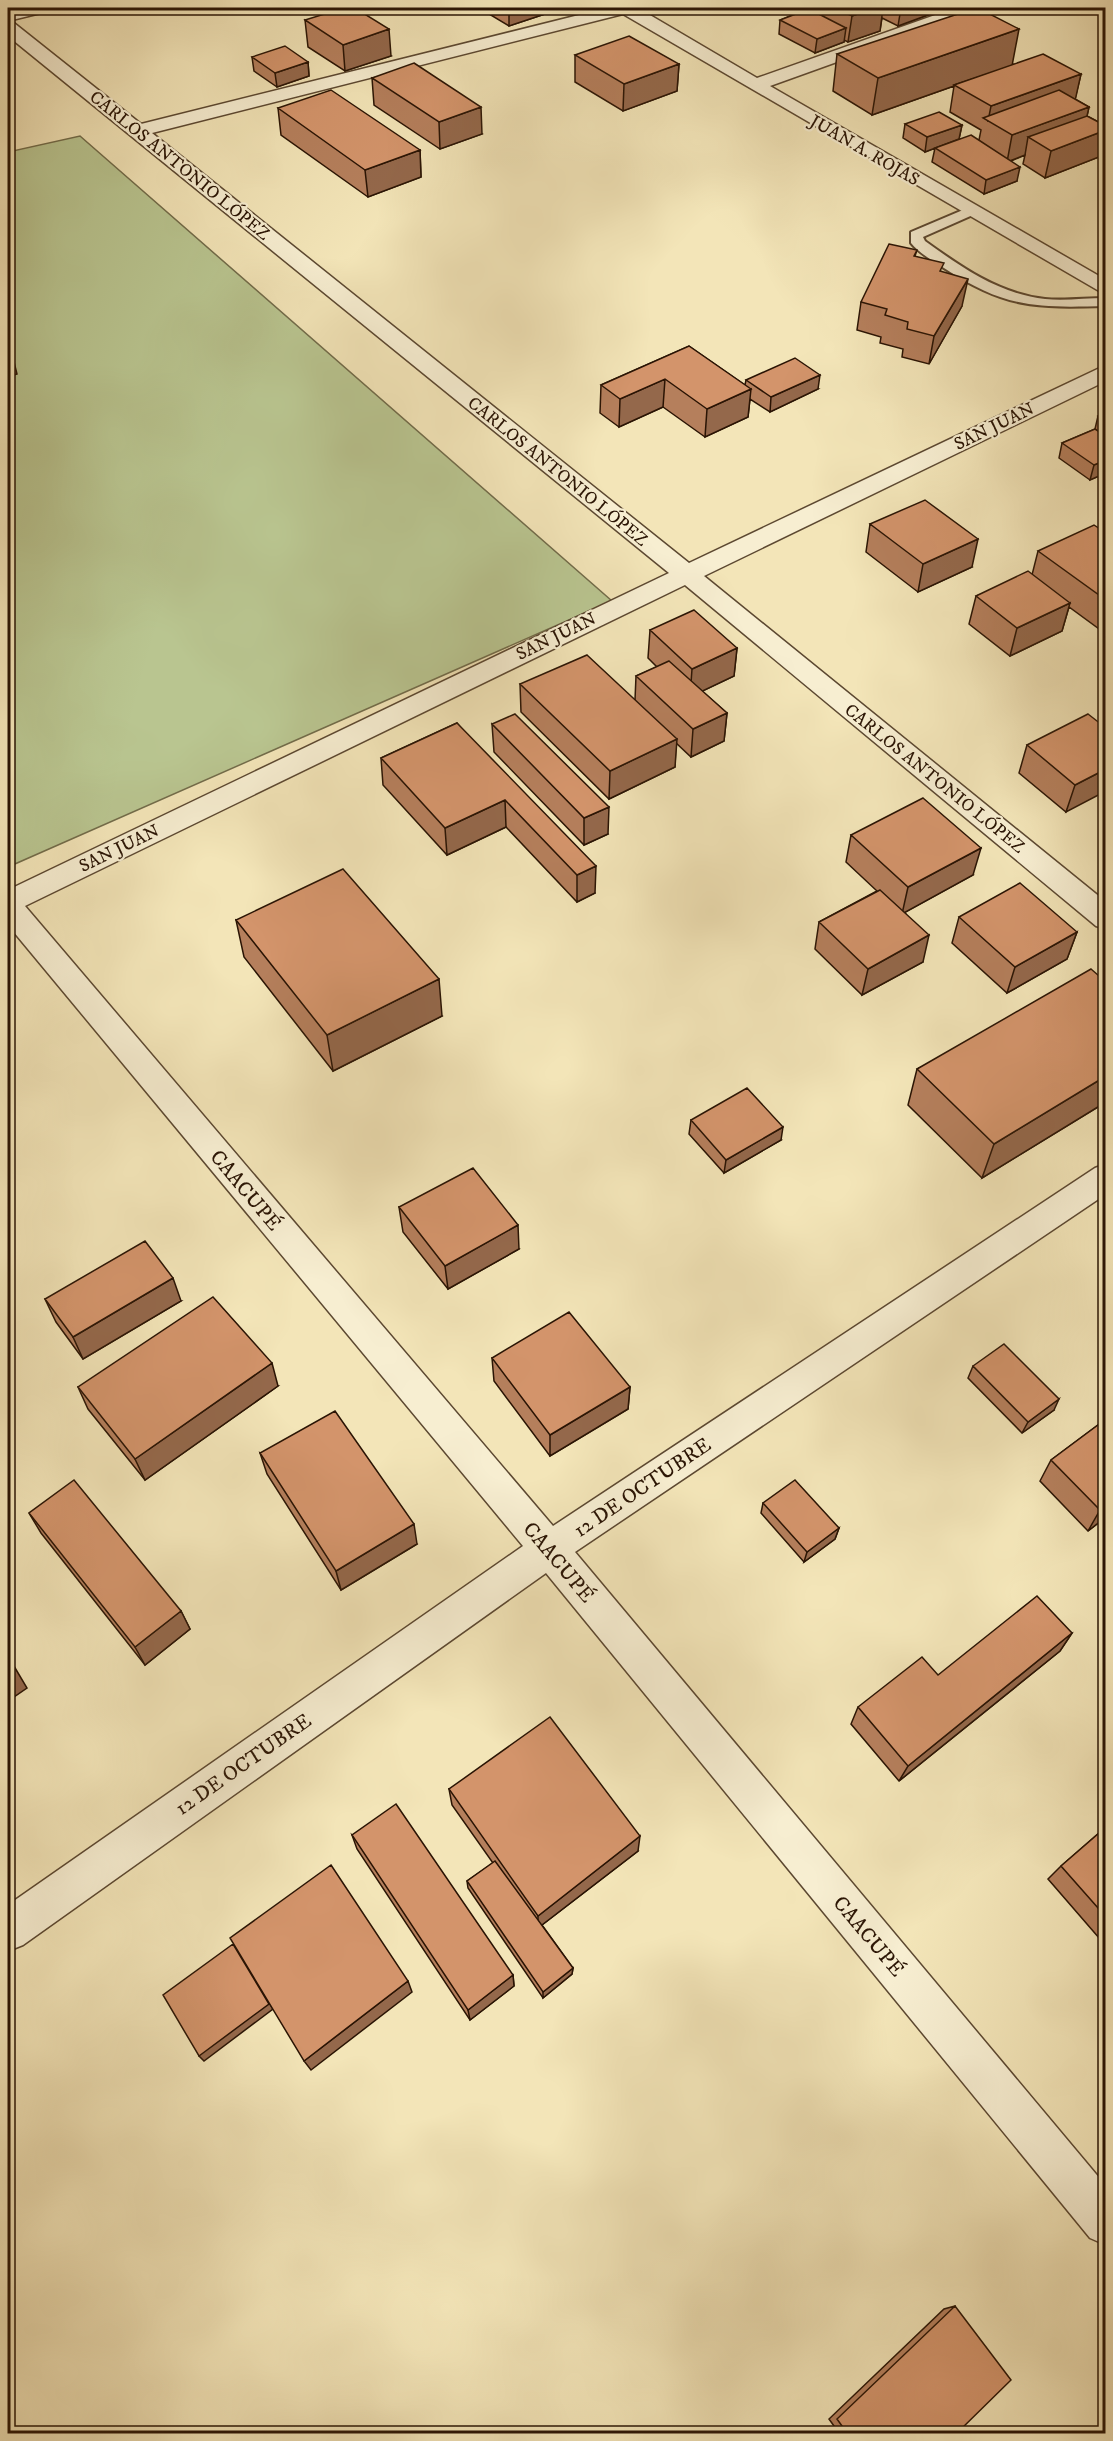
<svg xmlns="http://www.w3.org/2000/svg" width="1113" height="2441" viewBox="0 0 1113 2441" font-family="'IM FELL DW Pica',serif">
<style>
.green{fill:#b9c590;stroke:#726c4a;stroke-width:1.5}
.lines{fill:none;stroke-linecap:round;stroke-linejoin:round}
.service-casing{stroke:#5c4831;stroke-width:4}
.minor-casing{stroke:#5c4831;stroke-width:3}
.service{fill:#f7eed1;fill-rule:evenodd}
.minor{fill:#f7eed1;fill-rule:evenodd}
.wall{fill:#b57f5c;stroke:#2a1404;stroke-width:1.5}
.shaded-wall{fill:#94684b;stroke:#2a1404;stroke-width:1.5}
.building{fill:#d3946b;stroke:#2a1404;stroke-width:1.5}
.labels{text-anchor:middle;stroke-width:4.5;stroke-linejoin:round;paint-order:stroke}
.far-street-label{font-size:18px;fill:#2a1404;stroke:#f7eed1}
.street-label{font-size:21px;fill:#2a1404;stroke:#f7eed1}
</style>
<rect width="100%" height="100%" fill="#f3e5b8"/>
<filter id="stains"><feTurbulence type="fractalNoise" baseFrequency=".00333" numOctaves="4"/><feColorMatrix values="0 0 0 0 .2 0 0 0 0 .09 0 0 0 0 .02 0 0 0 .5 -.17"/></filter>
<radialGradient id="worn" r=".72"><stop offset=".6" stop-color="#630" stop-opacity="0"/><stop offset="1" stop-color="#630" stop-opacity=".3"/></radialGradient>
<path class="green" d="M80,136L612,601L8,867V152Z"/>
<g class="lines">
<g class="service-casing">
<path id="service" d="M970,207L977,211L975,214L923,237L925,241C961,267 999,294 1045,299C1065,301 1085,298 1106,298V306C1035,308 1005,308 944,268C933,261 919,253 911,243V232Z"/>
</g>
<g class="minor-casing">
<path id="minor" d="M20,8H48L45,12L8,21V11Z
M607,8H638L757,78L955,8H979L976,12L770,86L1106,280V295L623,14L152,133L689,563L1106,365V381L704,576L1106,902V929L1096,926L685,585L25,906L553,1526L1095,1168L1106,1164V1194L575,1552L1106,2186V2245L1090,2238L546,1573L23,1945L8,1951V1905L523,1546L8,925V890L669,573L8,36V22L14,23L141,124Z"/>
</g>
<use href="#service" class="service"/>
<use href="#minor" class="minor"/>
</g>
<path class="wall" d="M479,8H563L509,26Z
M782,8H947L898,26L882,18L880,31L848,42L844,40V42L815,53L779,34L780,20L795,14Z
M305,20L391,56L345,71L308,47Z
M837,54L1012,64L1081,74L1075,99L1089,107L1087,116L1106,126V149L1104,155L1045,178L1023,164L1025,155L1011,161L1017,181L984,194L932,162L935,148L925,152L903,138L905,124L962,125L959,139L979,140L981,130L950,112L954,86L872,115L833,91Z
M575,55L679,64L677,91L623,111L575,82Z
M252,57L308,62L309,76L277,87L254,71Z
M372,78L482,134L440,149L374,105Z
M278,108L420,150L421,177L368,197L281,135Z
M917,250L915,256L942,272L962,306L929,364L902,357L903,349L880,343L881,337L857,330L861,302Z
M689,346L745,385L746,380L818,389L770,412L750,399L748,417L705,437L663,407L619,427L600,413L601,385Z
M1106,412V473L1090,480L1059,458L1062,443L1095,429L1098,416Z
M870,524L972,567L918,592L866,552Z
M1106,533V634L1069,607L1062,631L1010,656L969,624L976,596L1032,575L1038,551Z
M650,630L737,648L734,676L702,691L727,713L724,741L691,757L676,743L675,767L609,799L521,712L520,684L635,700L636,676L657,667L648,658Z
M457,723L595,893L577,902L506,827L447,855L383,785L381,758Z
M492,724L608,834L584,845L494,752Z
M1106,728L1066,812L1019,773L1027,745Z
M851,835L973,875L905,912L923,962L862,995L815,949L819,922L877,891L846,862Z
M959,917L1077,932L1067,959L1007,993L952,943Z
M236,920L442,1016L333,1071L244,957Z
M1106,982V1102L982,1178L908,1105L917,1069Z
M691,1120L781,1140L724,1173L689,1134Z
M399,1207L519,1249L448,1289L403,1232Z
M45,1299L181,1301L83,1359L56,1322Z
M492,1358L630,1387L628,1409L550,1456L494,1381Z
M973,1366L1054,1410L1022,1433L968,1378Z
M278,1386L145,1480L88,1409L78,1387Z
M1106,1419V1517L1088,1531L1040,1481L1051,1460Z
M260,1453L417,1544L341,1590L267,1474Z
M763,1503L839,1528L835,1539L804,1562L761,1513Z
M29,1513L181,1611L190,1629L145,1665L41,1533Z
M1072,1633L1060,1651L899,1781L851,1724L858,1707L938,1675Z
M449,1789L638,1851L542,1925L573,1968L572,1974L543,1998L468,1888L467,1881L493,1863L452,1805Z
M1106,1827V1946L1048,1879L1061,1866Z
M352,1835L513,1975L514,1986L470,2020L357,1849Z
M955,2306L957,2433H839L829,2419L944,2309Z"/>
<path class="shaded-wall" d="M509,8H563L509,26Z
M875,8H883L880,31L848,42L852,16Z
M901,8H947L898,26Z
M846,28L844,42L815,53L817,39Z
M389,29L391,56L345,71L343,45Z
M1019,29L1012,66L954,85V86L872,115L878,78Z
M308,62L309,76L277,87L275,73Z
M679,64L677,91L623,111L624,84Z
M1081,74L1075,101L988,121L991,106Z
M481,107L482,134L440,149L439,122Z
M1089,107L1083,134L1028,137L1025,155L1007,162L1012,135Z
M962,125L959,139L925,152L927,137Z
M1106,130V149L1104,155L1045,178L1051,151Z
M420,150L421,177L368,197L365,170Z
M1020,167L1017,181L984,194L986,180Z
M968,279L962,306L929,364L934,336Z
M8,338L17,374L8,377Z
M820,375L818,389L770,412L771,397Z
M665,379L663,407L619,427L620,399Z
M751,389L748,417L705,437L707,409Z
M1106,460V473L1090,480L1094,465Z
M978,539L972,567L918,592L923,564Z
M1070,603L1062,631L1010,656L1017,628Z
M737,648L734,676L690,697L692,669Z
M727,713L724,741L691,757L693,729Z
M677,739L675,767L609,799L610,771Z
M1106,769V791L1066,812L1075,785Z
M505,800L506,827L447,855L445,828Z
M609,807L608,834L584,845V818Z
M981,848L973,875L902,914L908,887Z
M596,866L595,893L577,902V875Z
M1077,932L1067,959L1007,993L1015,967Z
M929,935L923,962L862,995L868,969Z
M439,979L442,1016L333,1071L327,1035Z
M1106,1076V1102L982,1178L994,1144Z
M783,1127L781,1140L724,1173L726,1160Z
M518,1225L519,1249L448,1289L445,1266Z
M173,1278L181,1301L83,1359L73,1337Z
M272,1363L278,1386L145,1480L135,1459Z
M630,1387L628,1409L550,1456V1435Z
M1059,1399L1054,1410L1022,1433L1028,1422Z
M1106,1506V1517L1088,1531L1100,1510Z
M414,1524L417,1544L341,1590L336,1571Z
M839,1528L835,1539L804,1562L807,1552Z
M181,1611L190,1629L145,1665L135,1647Z
M1072,1633L1060,1651L899,1781L908,1766Z
M8,1656L27,1688L8,1701Z
M640,1836L638,1851L538,1928V1916Z
M234,1943L273,2009L204,2061L199,2056Z
M573,1968L572,1974L543,1998V1992Z
M513,1975L514,1986L470,2020L468,2010Z
M408,1981L412,1992L311,2070L304,2061Z"/>
<path class="building" d="M344,8H355L389,29L343,45L305,20Z
M835,8H875L852,16Z
M976,8H978L1019,29L878,78L837,54Z
M809,9L846,28L817,39L780,20Z
M629,36L679,64L624,84L575,55Z
M285,46L308,62L275,73L252,57Z
M1043,54L1081,74L991,106L954,85Z
M414,63L481,107L439,122L372,78Z
M331,90L420,150L365,170L278,108Z
M1059,90L1089,107L1012,135L983,118Z
M939,112L962,125L927,137L905,124Z
M1087,116L1106,126V130L1051,151L1028,137Z
M971,135L1020,167L986,180L935,148Z
M889,244L917,250L914,256L944,263L940,271L968,279L934,336L907,329L908,322L885,315L887,309L861,302Z
M689,346L751,389L707,409L665,379L620,399L601,385Z
M795,358L820,375L771,397L746,380Z
M1106,412V421L1098,416Z
M1095,429L1106,436V460L1094,465L1062,443Z
M925,500L978,539L923,564L870,524Z
M1094,525L1106,533V600L1038,551Z
M1028,571L1070,603L1017,628L976,596Z
M694,610L737,648L692,669L650,630Z
M587,655L677,739L610,771L520,684Z
M669,661L727,713L693,729L636,676Z
M515,714L609,807L584,818L492,724Z
M1088,714L1106,728V769L1075,785L1027,745Z
M457,723L596,866L577,875L505,800L445,828L381,758Z
M923,798L981,848L908,887L851,835Z
M343,869L439,979L327,1035L236,920Z
M1020,883L1077,932L1015,967L959,917Z
M880,890L929,935L868,969L819,922Z
M1091,969L1106,982V1076L994,1144L917,1069Z
M747,1088L783,1127L726,1160L691,1120Z
M473,1168L518,1225L445,1266L399,1207Z
M145,1241L173,1278L73,1337L45,1299Z
M213,1297L272,1363L135,1459L78,1387Z
M569,1312L630,1387L550,1435L492,1358Z
M1004,1344L1059,1399L1028,1422L973,1366Z
M335,1411L414,1524L336,1571L260,1453Z
M1106,1419V1506L1100,1510L1051,1460Z
M74,1480L181,1611L135,1647L29,1513Z
M795,1480L839,1528L807,1552L763,1503Z
M1037,1596L1072,1633L908,1766L858,1707L922,1657L938,1675Z
M8,1659L14,1671L8,1675Z
M550,1717L640,1836L538,1916L449,1789Z
M396,1804L513,1975L468,2010L352,1835Z
M1106,1827V1917L1061,1866Z
M495,1861L573,1968L543,1992L467,1881Z
M331,1865L408,1981L304,2061L230,1938Z
M233,1944L269,2004L199,2056L163,1995Z
M955,2306L1011,2380L957,2433H847L837,2419Z"/>
<g class="labels">
<g class="far-street-label">
<text transform="translate(865 150) rotate(30)" y="6">JUAN A. ROJAS</text>
<text transform="translate(180 165) rotate(39)" y="6">CARLOS ANTONIO LÓPEZ</text>
<text transform="translate(994 426) rotate(-26)" y="6">SAN JUAN</text>
<text transform="translate(558 471) rotate(39)" y="6">CARLOS ANTONIO LÓPEZ</text>
<text transform="translate(556 636) rotate(-26)" y="6">SAN JUAN</text>
<text transform="translate(935 778) rotate(39)" y="6">CARLOS ANTONIO LÓPEZ</text>
<text transform="translate(119 848) rotate(-26)" y="6">SAN JUAN</text>
</g>
<g class="street-label">
<text transform="translate(246 1190) rotate(50)" y="7">CAACUPÉ</text>
<text transform="translate(642 1487) rotate(-34)" y="7">12 DE OCTUBRE</text>
<text transform="translate(559 1562) rotate(50)" y="7">CAACUPÉ</text>
<text transform="translate(243 1764) rotate(-35)" y="7">12 DE OCTUBRE</text>
<text transform="translate(869 1936) rotate(50)" y="7">CAACUPÉ</text>
</g>
</g>
<rect width="1113" height="2441" fill="none" stroke="#f3e5b8" stroke-width="30"/>
<rect x="9" y="9" width="1095" height="2423" fill="none" stroke="#2a1404" stroke-width="3"/>
<rect x="15" y="15" width="1083" height="2411" fill="none" stroke="#2a1404" stroke-width="1.5"/>
<rect width="100%" height="100%" filter="url(#stains)"/>
<rect width="100%" height="100%" fill="url(#worn)"/>
</svg>
